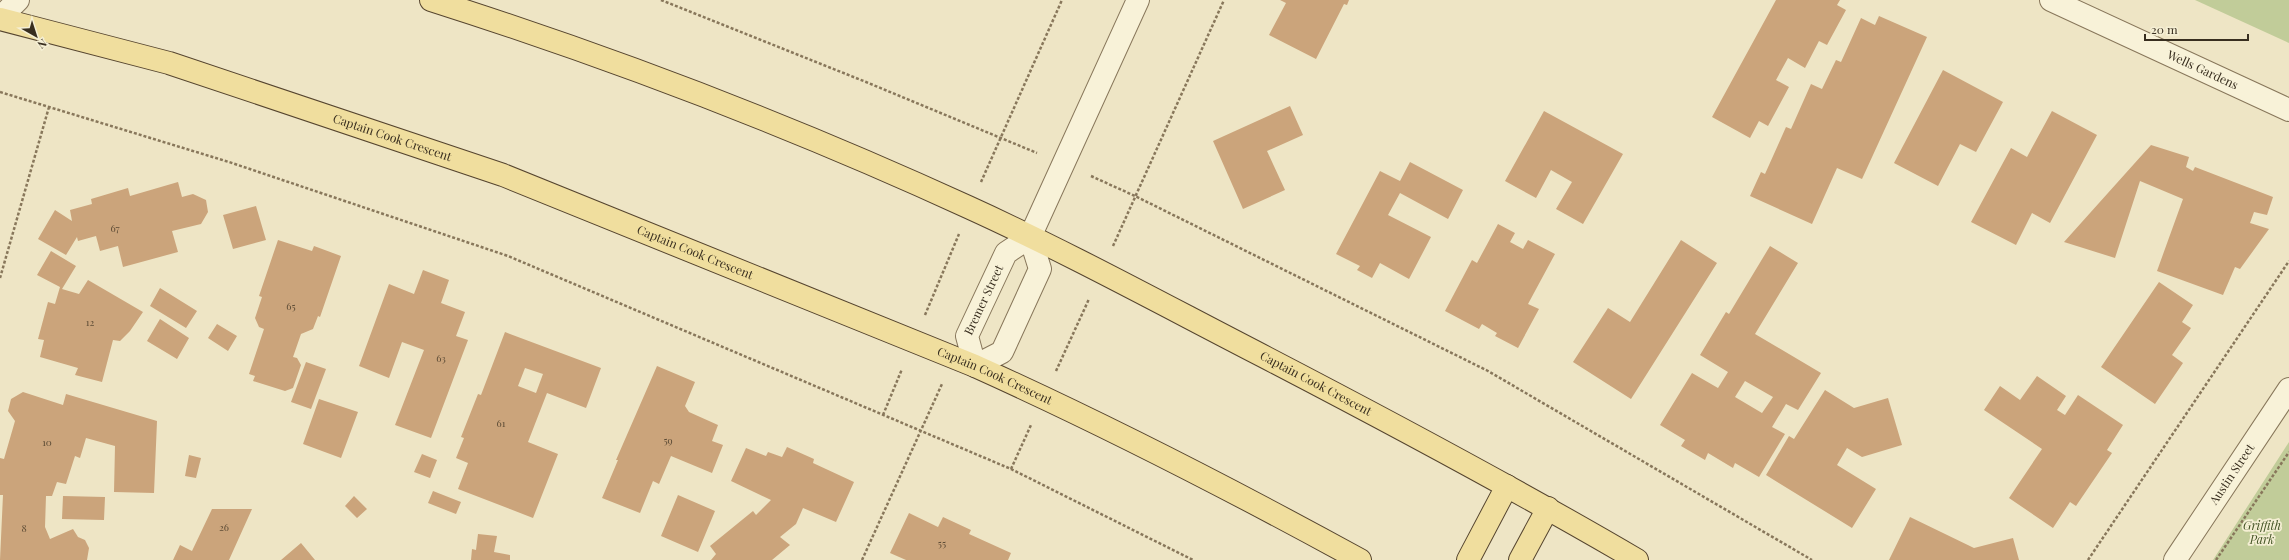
<svg xmlns="http://www.w3.org/2000/svg" width="2289" height="560" viewBox="0 0 2289 560" font-family="'Playfair Display',serif">
<style>
.green{fill:#c1cc99}
.building{fill:#cba47b;fill-rule:evenodd}
.lines{fill:none;stroke-linecap:round;stroke-linejoin:round}
.minor-casing{stroke:#88775b;stroke-width:24}
.major-casing{stroke:#56452f;stroke-width:24}
.path{stroke:#88775b;stroke-width:2.5;stroke-dasharray:3 2;stroke-linecap:butt}
.minor{stroke:#f8f2d8;stroke-width:22}
.major{stroke:#f0de9e;stroke-width:22}
.labels{text-anchor:middle;stroke-width:3.5;stroke-linejoin:round;paint-order:stroke}
.number-label{font-size:10px;fill:#5d4c36}
.street-label{font-size:12px;fill:#382e1f;stroke:#f5efd4}
.park-label{font-size:12px;font-style:italic;fill:#455526;stroke:#f5efd4}
</style>
<rect width="100%" height="100%" fill="#eee5c5"/>
<path class="green" d="M2195,0H2289V43Z
M2289,442V560H2213Z"/>
<path class="building" d="M1280,0H1349L1347,5L1344,4L1316,59L1269,35L1286,3Z
M1776,0H1840L1837,5L1846,10L1827,45L1819,41L1805,68L1788,58L1776,80L1789,87L1768,126L1759,121L1750,138L1712,117Z
M1879,16L1927,37L1862,179L1837,168L1812,224L1750,196L1761,172L1765,174L1786,127L1791,129L1811,84L1822,89L1836,60L1841,62L1861,18L1875,25Z
M1943,70L2003,102L1976,152L1960,144L1938,186L1894,163Z
M1290,106L1303,135L1267,151L1285,190L1243,209L1213,141Z
M1544,111L1623,154L1583,224L1556,209L1572,182L1551,170L1536,198L1505,181Z
M2052,111L2097,135L2050,223L2032,213L2016,245L1971,222L2011,148L2027,157Z
M2151,145L2189,157L2186,167L2193,171L2195,167L2273,197L2267,215L2254,212L2250,223L2269,229L2240,269L2235,267L2223,295L2157,271L2183,199L2140,181L2115,258L2064,242Z
M1410,162L1463,190L1448,219L1400,193L1388,215L1431,237L1409,279L1380,263L1372,278L1357,270L1360,266L1336,254L1380,171L1400,181Z
M178,182L182,197L193,194L206,200L208,212L201,224L172,231L178,252L123,267L118,246L100,251L96,236L78,241L77,237L66,255L38,239L55,210L72,221L70,210L92,204L91,199L128,188L130,196Z
M256,206L266,240L233,249L223,215Z
M1498,224L1515,233L1510,242L1523,249L1528,240L1555,254L1528,304L1539,309L1518,348L1495,336L1497,333L1482,324L1479,329L1445,311L1472,260L1477,263Z
M278,240L312,251L314,246L341,256L320,317L318,316L313,329L301,334L293,357L297,358L301,365L293,388L285,391L253,381L255,376L249,374L264,329L259,327L255,318L262,297L259,296Z
M1681,240L1717,263L1631,399L1573,362L1608,308L1630,322Z
M1770,246L1798,263L1755,334L1821,373L1798,410L1786,404L1772,427L1785,434L1759,477L1735,463L1733,468L1708,453L1705,460L1681,446L1685,440L1660,425L1692,373L1718,388L1728,372L1700,355L1726,312L1729,314ZM1745,381L1773,397L1762,413L1735,397Z
M51,251L76,266L62,289L79,294L88,280L143,312L130,331L120,341L113,340L102,382L75,375L78,368L40,357L44,340L38,339L48,302L55,304L60,287L37,275Z
M423,270L449,280L441,303L465,312L456,336L468,340L431,438L395,425L424,350L402,342L389,378L359,366L389,284L414,294Z
M2159,282L2193,305L2182,322L2191,328L2172,355L2183,363L2155,404L2101,367Z
M160,288L197,311L186,328L150,306Z
M160,319L189,338L177,359L147,341Z
M217,324L237,336L228,351L208,338Z
M505,332L601,368L586,408L547,393L528,442L558,454L533,518L458,489L468,463L456,458L464,438L461,437L478,394L481,395ZM525,368L543,374L536,393L518,386Z
M306,362L326,369L311,409L291,402Z
M657,366L695,382L685,406L689,412L718,425L712,441L723,445L712,473L671,456L659,484L653,481L640,513L602,498L618,460H616Z
M2037,376L2066,396L2057,410L2065,415L2078,395L2123,425L2107,450L2112,453L2076,506L2070,502L2053,528L2009,498L2042,449L1984,410L2000,386L2020,400Z
M1825,390L1854,408L1888,398L1902,445L1862,457L1847,448L1837,465L1876,489L1852,528L1766,475L1789,436L1794,439Z
M23,392L63,405L66,394L157,421L154,493L114,492L115,446L86,438L80,458L75,456L66,484L57,482L52,496H46L45,527L50,539L73,529L78,537L85,540L89,548L87,560H0L3,495H0V458L4,459L15,421L8,411L11,399Z
M319,399L358,412L341,458L303,444Z
M787,447L814,459L813,463L854,482L836,522L803,508L796,524L780,537L790,545L772,560H711L716,554L710,546L753,511L756,515L771,500L731,481L746,448L766,456L768,452L782,457Z
M422,454L437,460L430,478L414,472Z
M189,455L201,458L196,478L185,476Z
M433,491L461,502L456,514L428,503Z
M678,495L715,511L698,552L661,536Z
M63,496L105,497L104,520L62,519Z
M354,496L367,509L357,518L345,506Z
M212,509H252L229,560H173L180,545L192,551Z
M909,513L938,527L943,517L971,530L969,534L1011,553L1008,560H906L890,553Z
M1910,517L1974,548L2013,538L2019,560H1889Z
M478,534L497,536L494,552L510,555V560H471L472,549L476,550Z
M301,543L315,560H281Z"/>
<g class="lines">
<g class="minor-casing">
<g id="minor">
<path id="s1" d="M2051,0L2289,110"/>
<path d="M0,18L18,0"/>
<path id="s2" d="M1030,237L1040,269L1002,352L975,366L967,336L1006,253L1030,237L1138,0"/>
<path id="s3" d="M2175,560L2289,389"/>
</g>
</g>
<g class="major-casing">
<g id="major">
<path id="s4" d="M431,0C613,58 794,127 968,207C1067,252 1164,305 1261,355C1388,421 1514,488 1637,560"/>
<path id="s5" d="M0,19L169,63L503,175L975,366C1106,425 1234,491 1360,560"/>
<path d="M1468,560L1507,486"/>
<path d="M1520,560L1548,508"/>
</g>
</g>
<path class="path" d="M661,0L866,82L1037,153
M0,92L229,162L508,256L1011,469L1193,560
M1091,176L1135,196L1488,371L1812,560
M981,182L1062,0
M1113,246L1224,0
M0,278L49,107
M925,315L959,234
M1056,371L1089,299
M883,415L902,369
M1011,469L1031,425
M862,560L942,384
M2088,560L2289,261
M2216,560L2289,452"/>
<use href="#minor" class="minor"/>
<use href="#major" class="major"/>
</g>
<g class="labels">
<g class="number-label">
<text x="115" y="232">67</text>
<text x="291" y="310">65</text>
<text x="90" y="326">12</text>
<text x="441" y="362">63</text>
<text x="501" y="427">61</text>
<text x="668" y="444">59</text>
<text x="47" y="446">10</text>
<text x="224" y="531">26</text>
<text x="24" y="532">8</text>
<text x="942" y="547">55</text>
</g>
<g class="street-label">
<text dy="4" stroke="none"><textPath href="#s1" startOffset="167">Wells Gardens</textPath></text>
<text dy="4" stroke="none"><textPath href="#s5" startOffset="410">Captain Cook Crescent</textPath></text>
<text dy="4" stroke="none"><textPath href="#s5" startOffset="734">Captain Cook Crescent</textPath></text>
<text dy="4" stroke="none"><textPath href="#s2" startOffset="226">Bremer Street</textPath></text>
<text dy="4" stroke="none"><textPath href="#s5" startOffset="1058">Captain Cook Crescent</textPath></text>
<text dy="4" stroke="none"><textPath href="#s4" startOffset="966">Captain Cook Crescent</textPath></text>
<text dy="4" stroke="none"><textPath href="#s3" startOffset="103">Austin Street</textPath></text>
</g>
<g class="park-label">
<text x="2262" y="530">Griffith<tspan x="2262" dy="14">Park</tspan></text>
</g>
</g>
<g transform="translate(36 36) rotate(141)" stroke="#f5efd4" stroke-width="3" paint-order="stroke">
<path d="M0-3L7 15L0 10L-7 15Z" fill="#382e1f"/>
<text y="-6" font-size="11" font-weight="bold" text-anchor="middle" fill="#382e1f">N</text>
</g>
<path d="M2145 34v6h103v-6" fill="none" stroke="#382e1f" stroke-width="2"/>
<text x="2151" y="34" font-size="12" fill="#382e1f" stroke="#f5efd4" stroke-width="3" paint-order="stroke">20 m</text>
</svg>
